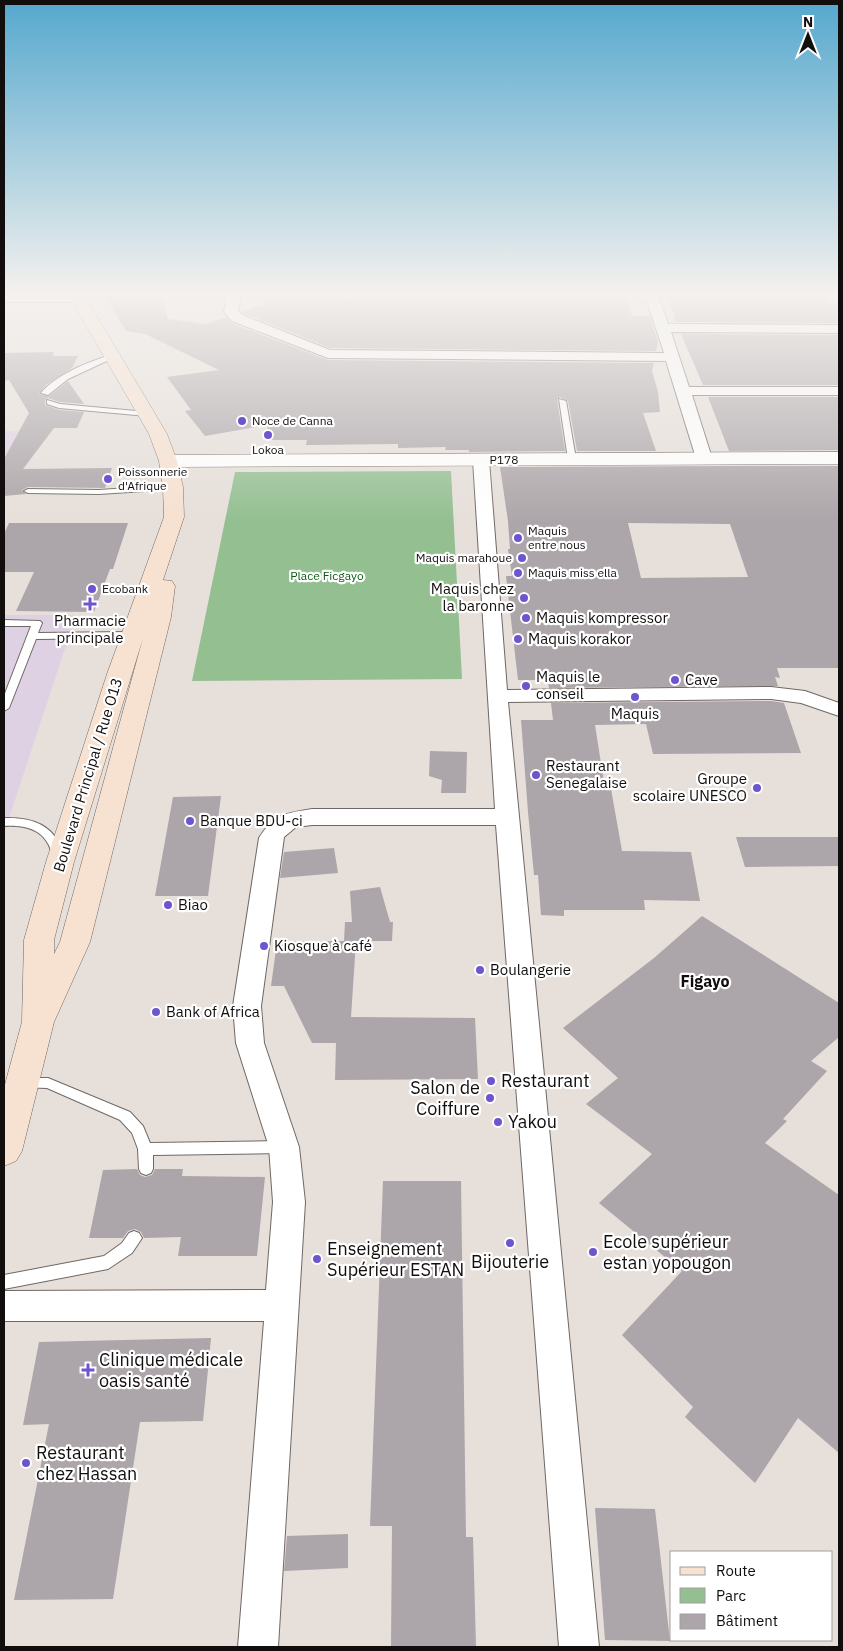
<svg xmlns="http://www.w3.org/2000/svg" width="843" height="1651" viewBox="0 0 843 1651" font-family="'IBM Plex Sans',sans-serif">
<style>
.commercial{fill:#dfd1e4}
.green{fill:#93bf91}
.building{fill:#aca5a9;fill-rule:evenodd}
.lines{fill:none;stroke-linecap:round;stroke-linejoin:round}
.service-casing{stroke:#6f6864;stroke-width:2}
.minor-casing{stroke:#6f6864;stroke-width:2}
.tertiary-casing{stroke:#6f6864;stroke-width:1}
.secondary-casing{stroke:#6f6864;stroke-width:1}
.service{fill:#fff;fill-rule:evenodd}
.minor{fill:#fff;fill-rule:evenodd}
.tertiary{fill:#fff;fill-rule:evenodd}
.secondary{fill:#f7e1d0;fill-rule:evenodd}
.poi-dot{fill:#6c55ce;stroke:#fff;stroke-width:2}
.labels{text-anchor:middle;stroke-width:4.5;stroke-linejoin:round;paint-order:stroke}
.far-poi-label{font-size:12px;fill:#110e0d;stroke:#fff;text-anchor:start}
.far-street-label{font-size:12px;fill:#110e0d;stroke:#fff}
.far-park-label{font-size:12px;fill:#065c0d;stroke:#fff}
.poi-label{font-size:15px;fill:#110e0d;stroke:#fff;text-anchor:start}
.street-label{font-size:15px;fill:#110e0d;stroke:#fff}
.neighbourhood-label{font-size:16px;font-weight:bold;fill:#110e0d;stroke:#fff}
.near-poi-label{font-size:18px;fill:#110e0d;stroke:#fff;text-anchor:start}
</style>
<rect width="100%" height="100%" fill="#e6dfda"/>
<path class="commercial" d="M4,431H29L4,461Z
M4,615H76L4,833Z"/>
<path class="green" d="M451,471L462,679L192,681L235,472Z"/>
<path class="building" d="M102,292H160L168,319L206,324L226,317L231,323L328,360L654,363L652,371L658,392L660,412L643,413L656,451H577L568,401L560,397L557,399L565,451L469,452V450H445L446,447L398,448V444L306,445L307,440H265L268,425L205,436L185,411L191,410L167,377L219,370L145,334L126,331Z
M243,292H328L349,300L373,292H625L632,316H650L658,342L656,351L330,348L243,313L242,312L268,303Z
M712,292H823L828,303H839V323L676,322L673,316H675L666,294Z
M681,334L839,335V385H703Z
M54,352L53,356H78L72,368L46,385L39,394L49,396L68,381L84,404L60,402L48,398L45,400V405L59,410L84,412L77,428H54L23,469L112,468L105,488L28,487L22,490L26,494L4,496V459L29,413L9,380L4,381V353Z
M708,397H839V450L729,451Z
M734,466H839V668H777L780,678L775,677L778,686L549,688L548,680H518L506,576H512L508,549H510L508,521L500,467ZM628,523L730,524L748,577L641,578Z
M9,523H128L113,569H110L94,612L16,611L34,572H4V534Z
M771,701L784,703L801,753L653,754L646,724L595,725L605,789H611L622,851L691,852L700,901L644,900L645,910H564V916L541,915L538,875H534L528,812L521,720H553L551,703Z
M430,751L467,752L466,793H441L442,780L429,776Z
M221,796L208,896H155L173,797Z
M736,837H839V866L745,867Z
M334,848L338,873L280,878L284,852Z
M380,887L390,922H393L392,941H356L351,1017L475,1018L478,1079L335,1080L336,1043H312L284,986H271L277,942L344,941L345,922H352L350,891Z
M702,916L839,1003V1037L811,1061L827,1071L783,1119L787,1121L765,1143L839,1195V1453L798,1418L755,1483L685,1417L693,1407L622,1335L682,1271L599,1203L652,1154L586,1104L618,1078L563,1028L654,958Z
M137,1169L140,1175L145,1177L152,1175L155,1169H183L182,1176L265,1177L257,1256H178L181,1237L144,1238L141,1232L135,1229L128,1231L123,1238H89L103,1170Z
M383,1181H461L466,1537H473L476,1647H391L392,1526H370Z
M211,1338L203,1421L140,1422L113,1599L14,1600L49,1424L23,1425L39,1342Z
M595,1508L655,1509L670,1641L605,1640Z
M348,1534V1568L284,1571L287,1536Z"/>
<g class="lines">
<g class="service-casing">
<path id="service" d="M111,355L114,357L113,358L68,379L48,395L41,393C57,374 88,362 111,355Z
M559,399L566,401L576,459L572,461L568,459Z
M47,400L60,404L147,412L151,414L147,416L59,408L47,404Z
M173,485L177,487L176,489L99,494L28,493L24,491L28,489L99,490Z
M4,620L40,621L42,623L38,633L132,632L137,635L132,638L36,639L9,708L4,711V696L31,626H4Z
M4,818C33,817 54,825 64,854L62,857H54C51,852 50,846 47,842C38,827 20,825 4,826Z
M23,1078H48L130,1112L143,1126L150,1143L282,1141L287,1143L289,1147L287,1151L282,1153L153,1155V1169L151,1173L146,1175L141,1173L139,1169L138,1149L132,1133L120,1120L47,1088L18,1087L16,1083L18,1079Z
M134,1231L139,1233L142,1238L132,1253L108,1269L4,1289V1275L104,1256L122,1243L129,1233Z"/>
</g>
<g class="minor-casing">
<path id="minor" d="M228,292H241L238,311L242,315L330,350L664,353L644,292H657L668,324L839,325V333L671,332L689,387H839V395H692L712,458L710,461H698L696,458L666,361L328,358L232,321L224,312Z
M4,294H78L85,298L78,302H4Z
M481,455L487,457L489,460L507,690L771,687L805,691L839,703V716L801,703L771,699L508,702L599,1647H559L496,825H312L296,827L284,837L261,1006L264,1043L299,1147L305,1202L278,1647H238L264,1321H4V1291L266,1290L273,1202L269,1147L236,1043L233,1006L259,838C274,814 286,813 312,809H495L473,460L475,457Z"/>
</g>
<g class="tertiary-casing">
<path id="tertiary" d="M839,452V464L168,467L161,465L159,461L161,457L168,455Z"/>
</g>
<g class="secondary-casing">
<path id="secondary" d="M70,292H85L86,298L167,434L177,461L183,487L184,517L163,580L172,581L175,586L171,617L90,942L54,1022L22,1151L16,1161L4,1166V1088L22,1022L24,940L46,862L107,674L164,517L163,487L159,461L149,434L70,298ZM143,638L60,942L54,954V940L74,862Z"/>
</g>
<use href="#service" class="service"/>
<use href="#minor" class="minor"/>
<use href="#tertiary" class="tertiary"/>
<use href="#secondary" class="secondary"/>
</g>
<linearGradient id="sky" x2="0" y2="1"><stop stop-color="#55a8ce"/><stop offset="0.56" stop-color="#f4f1ee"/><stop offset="1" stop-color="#f4f1ee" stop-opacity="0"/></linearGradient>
<rect width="843" height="523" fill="url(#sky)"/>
<g class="poi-dot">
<circle cx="242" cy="421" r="5"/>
<circle cx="268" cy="435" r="5"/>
<circle cx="108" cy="479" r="5"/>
<circle cx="518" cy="538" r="5"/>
<circle cx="522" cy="558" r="5"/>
<circle cx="518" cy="573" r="5"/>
<circle cx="92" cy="589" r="5"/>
<circle cx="524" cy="598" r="5"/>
<path d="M87.5 596.5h5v5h5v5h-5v5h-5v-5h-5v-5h5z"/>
<circle cx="526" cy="618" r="5"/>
<circle cx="518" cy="639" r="5"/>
<circle cx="675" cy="680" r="5"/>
<circle cx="526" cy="686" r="5"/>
<circle cx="635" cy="697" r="5"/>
<circle cx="536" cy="775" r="5"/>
<circle cx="757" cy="788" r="5"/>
<circle cx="190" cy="821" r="5"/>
<circle cx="168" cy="905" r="5"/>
<circle cx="264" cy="946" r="5"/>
<circle cx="480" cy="970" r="5"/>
<circle cx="156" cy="1012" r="5"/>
<circle cx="491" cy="1081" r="5"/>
<circle cx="490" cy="1098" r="5"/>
<circle cx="498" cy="1122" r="5"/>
<circle cx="510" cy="1243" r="5"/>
<circle cx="593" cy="1252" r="5"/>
<circle cx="317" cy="1259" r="5"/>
<path d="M85.5 1362.5h5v5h5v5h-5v5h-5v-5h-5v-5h5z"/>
<circle cx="26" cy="1463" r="5"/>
</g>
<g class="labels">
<g class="far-poi-label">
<text x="252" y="425">Noce de Canna</text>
<text x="268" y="454" text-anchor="middle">Lokoa</text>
<text x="118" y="476">Poissonnerie<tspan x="118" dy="14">d'Afrique</tspan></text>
<text x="528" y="535">Maquis<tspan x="528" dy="14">entre nous</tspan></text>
<text x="512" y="562" text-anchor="end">Maquis marahoue</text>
<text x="528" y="577">Maquis miss ella</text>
<text x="102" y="593">Ecobank</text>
</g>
<g class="far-street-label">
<text x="504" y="464">P178</text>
</g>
<g class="far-park-label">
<text x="327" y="580">Place Ficgayo</text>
</g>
<g class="poi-label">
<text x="514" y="594" text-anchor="end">Maquis chez<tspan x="514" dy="17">la baronne</tspan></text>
<text x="536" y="623">Maquis kompressor</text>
<text x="90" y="626" text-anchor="middle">Pharmacie<tspan x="90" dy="17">principale</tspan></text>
<text x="528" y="644">Maquis korakor</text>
<text x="536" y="682">Maquis le<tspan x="536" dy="17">conseil</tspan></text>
<text x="685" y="685">Cave</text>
<text x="635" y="719" text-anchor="middle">Maquis</text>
<text x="546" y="771">Restaurant<tspan x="546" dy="17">Senegalaise</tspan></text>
<text x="747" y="784" text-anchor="end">Groupe<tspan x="747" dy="17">scolaire UNESCO</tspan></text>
<text x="200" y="826">Banque BDU-ci</text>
<text x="178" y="910">Biao</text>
<text x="274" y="951">Kiosque à café</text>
<text x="490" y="975">Boulangerie</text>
<text x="166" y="1017">Bank of Africa</text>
</g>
<g class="street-label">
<text transform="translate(88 775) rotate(-73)" y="5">Boulevard Principal / Rue O13</text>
</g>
<g class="neighbourhood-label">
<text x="705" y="987">Figayo</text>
</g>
<g class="near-poi-label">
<text x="501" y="1087">Restaurant</text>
<text x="480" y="1094" text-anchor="end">Salon de<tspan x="480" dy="21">Coiffure</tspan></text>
<text x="508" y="1128">Yakou</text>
<text x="603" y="1248">Ecole supérieur<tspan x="603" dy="21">estan yopougon</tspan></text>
<text x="327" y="1255">Enseignement<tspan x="327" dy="21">Supérieur ESTAN</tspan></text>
<text x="510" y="1268" text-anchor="middle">Bijouterie</text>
<text x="99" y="1366">Clinique médicale<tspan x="99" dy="21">oasis santé</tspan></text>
<text x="36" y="1459">Restaurant<tspan x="36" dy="21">chez Hassan</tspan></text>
</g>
</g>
<rect width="843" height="1651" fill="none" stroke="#110e0d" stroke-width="10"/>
<rect x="670" y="1551" width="162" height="90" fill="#ffffff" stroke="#a09f9e"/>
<rect x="680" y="1567" width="25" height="8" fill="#f7e1d0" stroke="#a09f9e"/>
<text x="716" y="1576" font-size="15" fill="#110e0d">Route</text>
<rect x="680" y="1588" width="25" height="15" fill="#93bf91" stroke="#a09f9e"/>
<text x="716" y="1601" font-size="15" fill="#110e0d">Parc</text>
<rect x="680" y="1614" width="25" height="15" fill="#aca5a9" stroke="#a09f9e"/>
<text x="716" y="1626" font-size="15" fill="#110e0d">Bâtiment</text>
<g transform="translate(808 35)" stroke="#ffffff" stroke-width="4" paint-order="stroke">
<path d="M0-4L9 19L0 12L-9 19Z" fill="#110e0d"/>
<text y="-8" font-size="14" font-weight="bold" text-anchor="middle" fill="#110e0d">N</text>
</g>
</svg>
